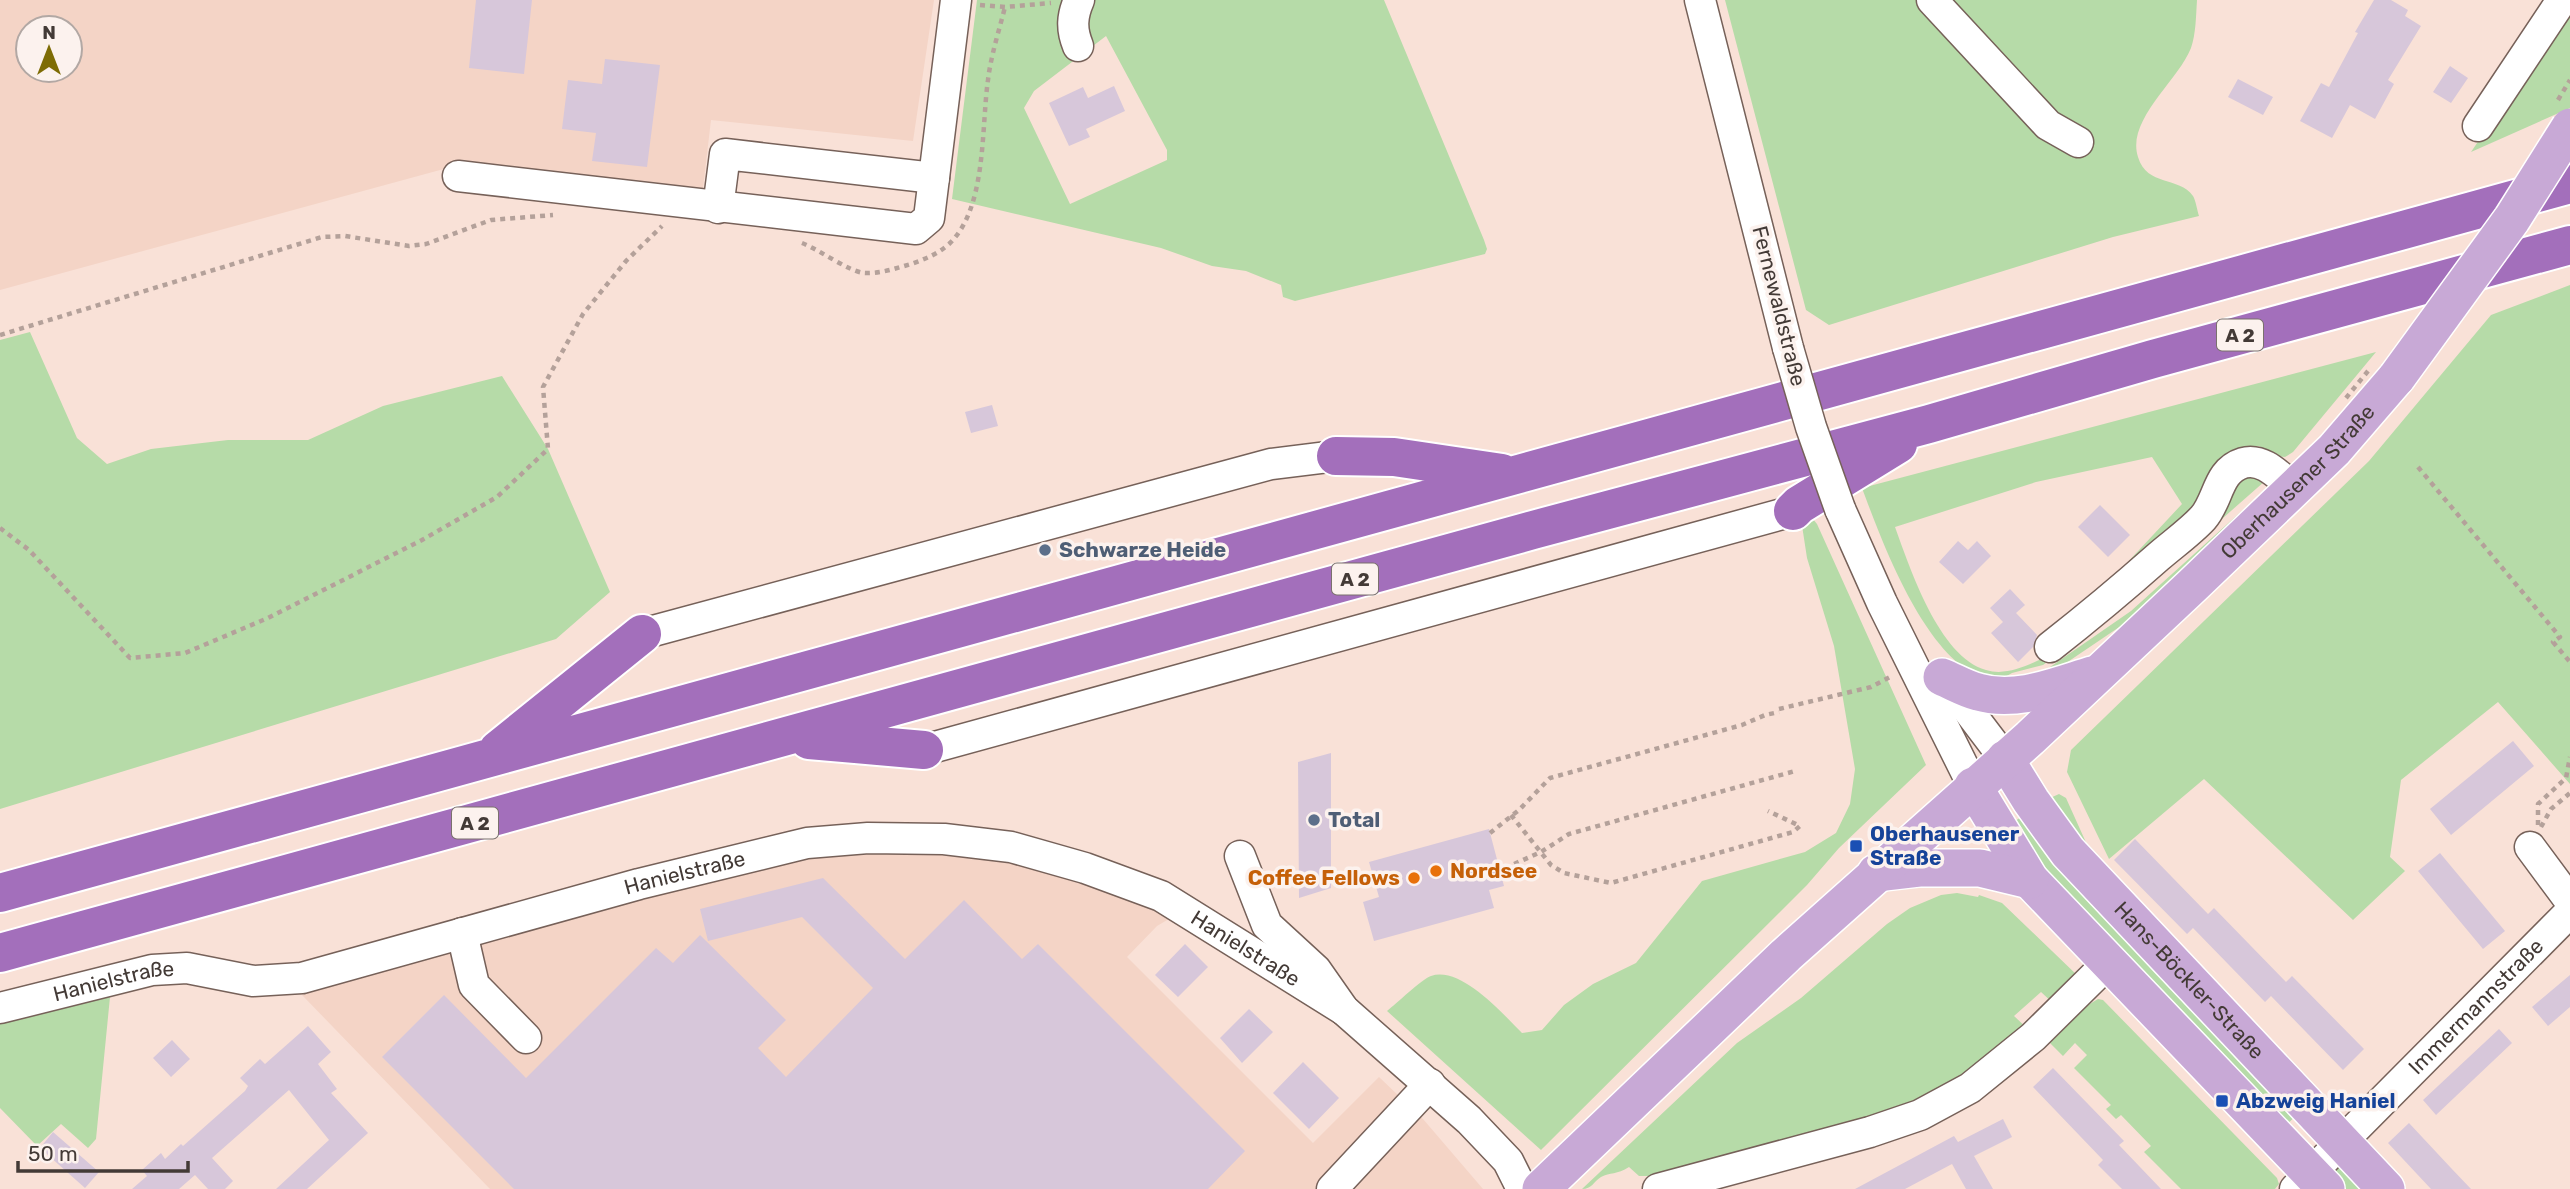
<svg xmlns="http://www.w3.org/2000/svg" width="2570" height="1189" viewBox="0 0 2570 1189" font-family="Rubik,sans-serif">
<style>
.built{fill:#f4d4c6;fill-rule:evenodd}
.green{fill:#b6dba8;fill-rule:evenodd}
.building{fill:#d7c7da}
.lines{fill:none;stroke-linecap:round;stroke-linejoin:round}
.minor-casing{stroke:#766159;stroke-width:33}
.major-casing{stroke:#fff;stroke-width:40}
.highway-casing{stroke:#fff;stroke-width:42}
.path{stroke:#b4a19a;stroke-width:4.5;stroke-dasharray:5 5;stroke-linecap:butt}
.minor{stroke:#fff;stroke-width:30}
.major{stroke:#c8a9d6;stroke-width:37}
.highway{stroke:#a36fbb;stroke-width:38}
.minor-bridge-casing{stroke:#766159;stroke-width:33;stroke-linecap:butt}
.major-bridge-casing{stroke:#fff;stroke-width:40;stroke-linecap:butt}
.path-bridge{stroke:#b4a19a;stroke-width:4.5;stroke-dasharray:5 5;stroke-linecap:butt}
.minor-bridge{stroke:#fff;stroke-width:30}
.major-bridge{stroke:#c8a9d6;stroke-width:37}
.service-dot{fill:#5c6f8a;stroke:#fcf2ee;stroke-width:2.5}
.transit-dot{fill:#1a4fb4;stroke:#fcf2ee;stroke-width:2.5}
.food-dot{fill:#e8710a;stroke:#fcf2ee;stroke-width:2.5}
.labels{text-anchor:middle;stroke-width:7;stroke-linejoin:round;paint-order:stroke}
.shield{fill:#fcf2ee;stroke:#7a716d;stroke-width:2}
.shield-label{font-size:19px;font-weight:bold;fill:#433a36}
.street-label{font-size:21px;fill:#433a36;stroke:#fcf2ee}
.service-label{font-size:21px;font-weight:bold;fill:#4e5e75;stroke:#fcf2ee;text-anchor:start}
.transit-label{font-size:21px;font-weight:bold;fill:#164399;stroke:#fcf2ee;text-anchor:start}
.food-label{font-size:21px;font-weight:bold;fill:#c56008;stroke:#fcf2ee;text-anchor:start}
</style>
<rect width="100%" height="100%" fill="#f9e1d7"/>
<path class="built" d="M0,0H934L913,141L711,120L703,188L462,164L0,290ZM28,28H70V70H28Z
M806,852L977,853L1065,873L1174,916L1157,926L1127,957L1313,1143L1379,1077L1423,1119L1483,1189H490L302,995Z"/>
<path class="green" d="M977,0H1384L1484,240L1487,249L1485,254L1295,301L1283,297L1281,285L1246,271L1212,266L1161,248L952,199ZM1106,36L1167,150V160L1070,204L1024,108L1034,91Z
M1725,0H2197C2196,15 2196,34 2191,48C2178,81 2126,120 2138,157C2147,187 2179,176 2193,196C2196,201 2197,210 2199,216L2113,237L1829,325L1806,310Z
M2570,6V108L2471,152Z
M2570,285V784L2498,702L2401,780L2390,857L2405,871L2353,920L2204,779L2109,859L2067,772L2071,750L2369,461L2491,315Z
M30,332L77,438L107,464L151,449L228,440H308L383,406L502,376L548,449L610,592L556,639L0,809V340Z
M2376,352L2293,452L2285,457L2277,456L2259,446H2250L2237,451L2207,500L2097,595L2182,504L2152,457L2036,482L1895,527C1910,568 1939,657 1986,670C2008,677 2033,663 2053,653L2243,474L2265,481L2114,614L2043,665L2012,673L1998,681C1990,679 1980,677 1972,673C1920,643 1882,542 1862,488Z
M2265,490L2261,502L2140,613L2041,680L2040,674L2131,611Z
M1808,513L1817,524L1926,765L1839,848L1807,885L1541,1150L1387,1011C1396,1004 1422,979 1431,976C1461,966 1502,1013 1522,1033L1542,1030L1564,1005L1593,984L1636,963L1702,881L1805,852L1836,833L1850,804L1855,769L1834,646L1807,558L1801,519Z
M2059,794L2066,798L2093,858L2048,799Z
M2023,816L2303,1109L2282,1129L2100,943L2010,824Z
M1957,893L1978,897L1979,895L2002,903L2079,977L2054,1004L2041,992L2014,1016L2029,1030L1929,1101L1655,1176H1639L1629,1167C1617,1175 1610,1172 1601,1177C1593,1182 1592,1189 1582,1189L1737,1043L1801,998L1887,924L1910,908L1941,895Z
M110,997L96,1139L88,1148L61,1124L37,1146L0,1108V1023Z
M2098,999L2103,1000L2277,1178L2279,1184L2275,1189H2181L2144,1152L2151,1146L2121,1115L2116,1119L2106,1109L2111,1105L2074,1068L2087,1055L2075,1043L2063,1056L2050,1043L2088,1005Z
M2341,1163L2377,1189H2339L2331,1169Z"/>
<path class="building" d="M476,0H532L524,74L469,68Z
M2374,0H2391L2408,10L2405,16L2421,26L2388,80L2394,84L2375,119L2350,105L2332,138L2300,121L2321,83L2329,87L2358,33L2355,32Z
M605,59L660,65L647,167L592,161L596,133L562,129L568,80L602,84Z
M2450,66L2468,78L2451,103L2433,92Z
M2238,79L2273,97L2263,115L2228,97Z
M1114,86L1125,111L1086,129L1090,137L1069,146L1049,103L1083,87L1088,98Z
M992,405L998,426L971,433L965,412Z
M2100,505L2130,535L2108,557L2078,527Z
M1958,541L1968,550L1977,541L1991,556L1963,584L1939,562Z
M2010,589L2025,605L2016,613L2037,635L2033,647L2018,662L1991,633L2003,622L1990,608Z
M2513,741L2534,766L2451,835L2430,809Z
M1331,753V888L1299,898L1298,762Z
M1489,829L1504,886L1489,890L1494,908L1374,941L1363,902L1379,897L1369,862Z
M2135,839L2208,914L2214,908L2286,982L2292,976L2364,1049L2343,1070L2271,996L2265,1002L2193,928L2187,934L2114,860Z
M2440,853L2505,931L2483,949L2418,871Z
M823,878L905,959L964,900L1022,959L1038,944L1245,1151L1208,1189H514L382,1057L444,995L526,1078L656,948L673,963L700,935L786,1020L758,1048L786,1077L873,988L802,917L708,941L700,909Z
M1185,944L1208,967L1178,997L1155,975Z
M2570,975V1007L2548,1026L2532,1007Z
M1249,1009L1273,1032L1242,1063L1220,1038Z
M308,1026L331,1052L318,1064L337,1089L331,1093L368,1133L307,1189H276L329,1140L289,1090L212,1158L233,1181L225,1189H208L195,1175L179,1189H132L147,1176L142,1170L161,1153L165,1159L181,1144L183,1146L245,1091L248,1086L240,1078L260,1059L265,1064Z
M2499,1029L2512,1043L2436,1115L2423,1100Z
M172,1040L190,1059L171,1077L153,1058Z
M1303,1062L1339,1098L1309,1129L1273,1093Z
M2053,1068L2124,1141L2119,1145L2161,1189H2122L2098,1165L2103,1160L2033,1087Z
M2003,1119L2012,1137L1974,1156L1993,1189H1966L1952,1164L1905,1189H1855L1954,1136L1958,1142Z
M2409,1123L2451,1168L2471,1189H2431L2388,1143Z
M53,1132L99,1172L85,1188L40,1148Z"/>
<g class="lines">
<g class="minor-casing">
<g id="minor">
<path d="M1700,0L1788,348"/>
<path d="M1932,0L2048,125L2078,142"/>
<path d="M1078,46C1071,29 1072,16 1079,0"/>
<path d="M2478,126L2562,0"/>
<path d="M458,176L916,229L929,218L956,0"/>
<path d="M718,208L725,154L934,178"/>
<path d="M1840,509L1882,603L1973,786"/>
<path d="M642,634L1271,464L1336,456"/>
<path d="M2050,647C2087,618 2123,588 2158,557C2173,544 2190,532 2203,518C2219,500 2217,471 2243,463C2263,457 2280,477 2294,488"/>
<path d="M1942,676L2005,759"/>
<path d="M924,750L1793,511"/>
<path d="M2530,847L2570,901"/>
<path d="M1240,856L1267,925L1316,970L1344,1010L1469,1120L1508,1161L1522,1189"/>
<path d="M462,933L474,985L526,1038"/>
<path id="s1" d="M0,1008L152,970L187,968L253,981L302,978L639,884L807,843L868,838L944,839L1011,847L1085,868L1161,896L1344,1010"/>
<path d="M1332,1189L1430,1084"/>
<path d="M1658,1189L1870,1132L1920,1115L1970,1088L2033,1037L2108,963"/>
<path id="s2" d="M2295,1189L2570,912"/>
</g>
</g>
<g class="major-casing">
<g id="major">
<path d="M1942,677C1954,682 1966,689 1978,692C2016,703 2056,686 2092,675"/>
<path id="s3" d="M2005,759L2031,801L2068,852L2386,1189"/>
<path d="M1973,786L2030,880L2326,1189"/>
<path d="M1876,873L1919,868H1980L2030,880"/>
<path id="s4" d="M1541,1189L1786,955L2030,738L2193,585L2334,450L2397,377"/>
</g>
</g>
<g class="highway-casing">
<path id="highway" d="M1336,456L1394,457L1502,473
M1793,511L1799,505L1898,444
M809,740L924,750
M498,750L642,634
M0,893L2570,184
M0,953L1533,530L1929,424L2153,359L2570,245"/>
</g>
<path class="path" d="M980,5L1005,7L1051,3
M2558,100L2570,80
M802,243C820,250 848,271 864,273C880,274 897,268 911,264C925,259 938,254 949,244C987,208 981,129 988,80C991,55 999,31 1005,7
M0,335L322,237L345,236L409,246L426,244L491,220L553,215
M2418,467L2560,637L2553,642L2570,662
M0,528L29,550L130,658L185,653L268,618L422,540L497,497L548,449L543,387L583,314L626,261L662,226
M1779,709L1871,687L1890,677L1892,679
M1511,815L1551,865L1564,873L1611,883L1793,832L1800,826L1768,811
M2538,825V804L2566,778L2570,757
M2541,827L2551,809L2570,793
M1490,833L1519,810L1550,778L1742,725L1765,715L1779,712
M1505,868L1541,852L1569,834L1795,771"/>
<use href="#minor" class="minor"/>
<use href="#major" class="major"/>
<use href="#highway" class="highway"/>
<g class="minor-bridge-casing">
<path id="minor-bridge" d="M1788,348L1811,427L1840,509"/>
</g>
<g class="major-bridge-casing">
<path id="major-bridge" d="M2397,377L2512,219L2570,127"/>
</g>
<path class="path-bridge" d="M2346,398L2368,371"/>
<use href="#minor-bridge" class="minor-bridge"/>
<use href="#major-bridge" class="major-bridge"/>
</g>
<g class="service-dot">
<circle cx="1045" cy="550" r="7"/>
<circle cx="1314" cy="820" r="7"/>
</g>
<g class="transit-dot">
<rect x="1849" y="839" width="14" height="14" rx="3.5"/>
<rect x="2215" y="1094" width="14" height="14" rx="3.5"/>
</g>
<g class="food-dot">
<circle cx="1436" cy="871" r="7"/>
<circle cx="1414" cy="878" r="7"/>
</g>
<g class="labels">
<g class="shield">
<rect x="2217" y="319.5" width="46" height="31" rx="5"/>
<rect x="1332" y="563.5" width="46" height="31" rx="5"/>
<rect x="452" y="807.5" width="46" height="31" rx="5"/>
</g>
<g class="shield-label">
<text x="2240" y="342">A 2</text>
<text x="1355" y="586">A 2</text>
<text x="475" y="830">A 2</text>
</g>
<g class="street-label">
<text transform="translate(1779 306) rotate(76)" y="7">Fernewaldstraße</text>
<text dy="7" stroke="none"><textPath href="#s4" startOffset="1036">Oberhausener Straße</textPath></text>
<text dy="7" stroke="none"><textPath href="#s1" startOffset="705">Hanielstraße</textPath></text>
<text dy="7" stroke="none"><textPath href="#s1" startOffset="1293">Hanielstraße</textPath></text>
<text dy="7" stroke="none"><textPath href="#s3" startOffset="289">Hans-Böckler-Straße</textPath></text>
<text dy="7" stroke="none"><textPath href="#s1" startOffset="117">Hanielstraße</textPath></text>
<text dy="7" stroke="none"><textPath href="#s2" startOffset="257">Immermannstraße</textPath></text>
</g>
<g class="service-label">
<text x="1059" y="557">Schwarze Heide</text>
<text x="1328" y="827">Total</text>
</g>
<g class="transit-label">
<text x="1870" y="841">Oberhausener<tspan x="1870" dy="24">Straße</tspan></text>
<text x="2236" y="1108">Abzweig Haniel</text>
</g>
<g class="food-label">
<text x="1450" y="878">Nordsee</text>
<text x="1400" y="885" text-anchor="end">Coffee Fellows</text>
</g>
</g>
<g transform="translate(49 49)"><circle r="33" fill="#fcf2ee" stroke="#b2a8a4" stroke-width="2"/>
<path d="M0-5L12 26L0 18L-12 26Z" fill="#7e6c05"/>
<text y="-10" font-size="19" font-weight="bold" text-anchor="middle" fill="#433a36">N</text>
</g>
<path d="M18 1161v10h170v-10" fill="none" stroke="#433a36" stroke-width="3.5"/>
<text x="28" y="1161" font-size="21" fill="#433a36" stroke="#fcf2ee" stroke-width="5" paint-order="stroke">50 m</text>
</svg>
